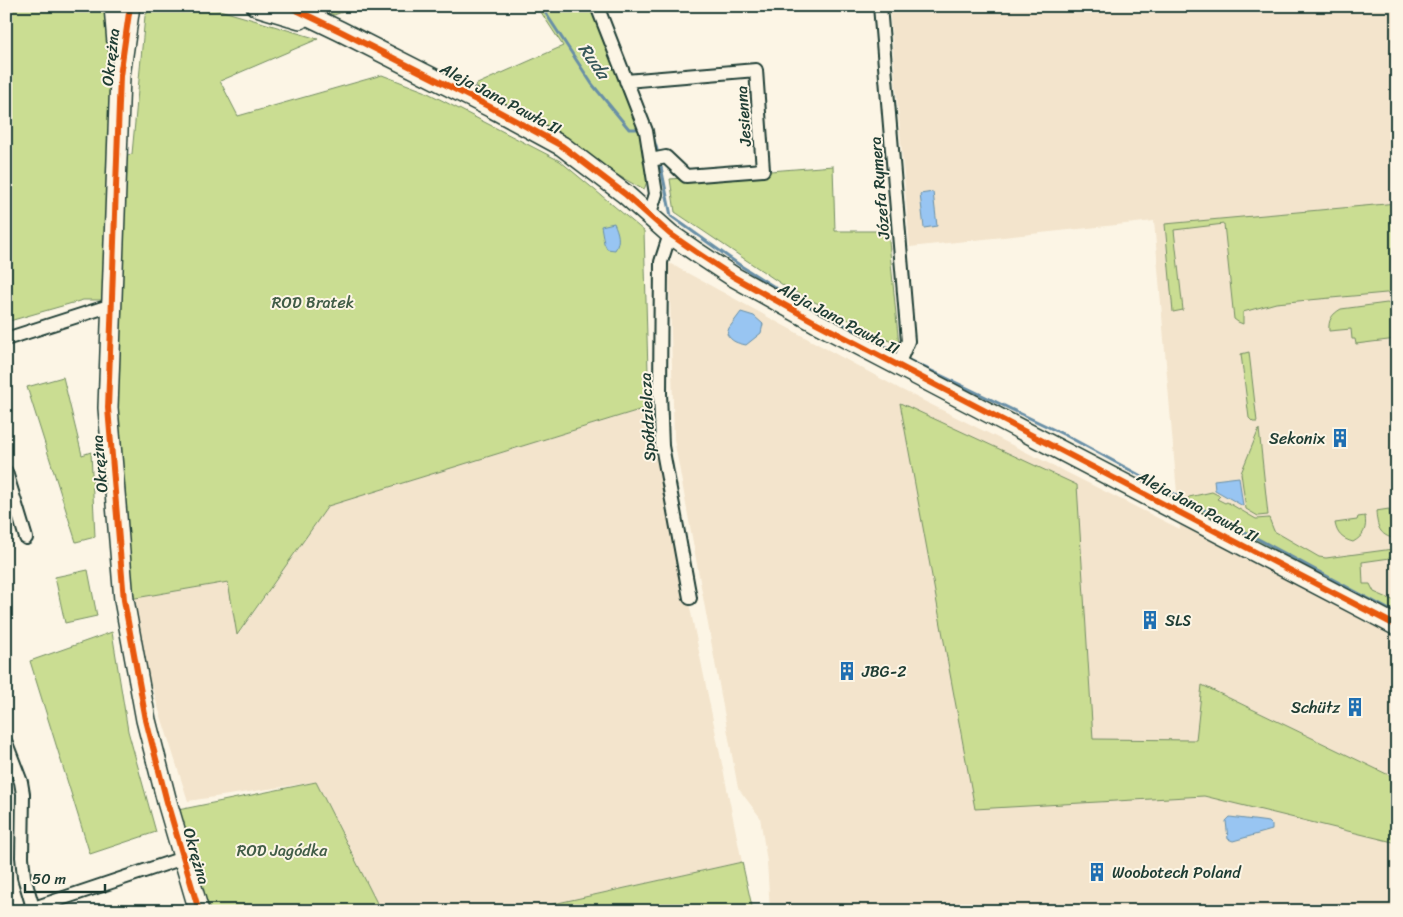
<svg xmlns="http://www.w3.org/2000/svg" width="1403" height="917" viewBox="0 0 1403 917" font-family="Sriracha,sans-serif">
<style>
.built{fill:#f3e4cc}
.green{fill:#cadd92;stroke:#748d63}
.water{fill:#98c5f2;stroke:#688fa6}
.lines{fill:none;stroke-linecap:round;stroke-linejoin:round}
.stream{stroke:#688fa6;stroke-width:3}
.street-casing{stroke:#1f3d34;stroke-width:16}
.secondary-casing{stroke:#1f3d34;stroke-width:22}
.street{stroke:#fcf5e5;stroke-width:12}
.secondary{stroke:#fcf5e5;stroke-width:19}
.cycleway-casing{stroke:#fcf5e5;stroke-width:9}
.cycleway{stroke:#e8590c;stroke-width:6}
.labels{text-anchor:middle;stroke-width:4;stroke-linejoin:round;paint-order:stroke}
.street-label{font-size:16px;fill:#1f3d34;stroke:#fcf5e5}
.park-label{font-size:16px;fill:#415d47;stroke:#fcf5e5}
.poi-label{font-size:16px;fill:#1f3d34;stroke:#fcf5e5;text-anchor:start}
.water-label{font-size:18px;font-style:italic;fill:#37585a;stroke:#fcf5e5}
</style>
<rect width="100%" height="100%" fill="#fcf5e5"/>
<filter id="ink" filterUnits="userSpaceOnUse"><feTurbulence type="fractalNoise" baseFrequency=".02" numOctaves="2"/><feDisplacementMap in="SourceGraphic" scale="10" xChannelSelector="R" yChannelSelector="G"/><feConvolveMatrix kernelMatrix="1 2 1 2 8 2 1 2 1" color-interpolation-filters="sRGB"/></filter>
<g filter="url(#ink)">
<path class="built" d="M889,6H1397V911H770L767,862L760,817L738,788L674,439L669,263L900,389L1180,529L1154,221L910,247Z
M649,407L742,862L522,911H381L316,782L188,801L124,600L228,582L238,635L328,506Z"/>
<path class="green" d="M6,6H104L111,81L102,300H83L6,322Z
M152,6H206L318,39L220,81L238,116L382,75L424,91L560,161L644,231L649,407L328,506L237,635L228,582L124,600L108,408L116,158L132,154L145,16Z
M311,6H359L334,15Z
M537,6H592L641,132L648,178L644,190L488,102L475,85L563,46Z
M833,166L835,231H888L899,346L786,287L675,212L670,179Z
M1397,203V292L1276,303L1243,312V324L1238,322L1234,319L1224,224L1174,230L1183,310L1173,312L1165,224Z
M1387,303L1397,306V342L1396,339L1356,344L1355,339H1352L1351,329L1329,331C1328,320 1332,314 1341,309Z
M1249,352L1257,422H1253L1249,418L1241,354Z
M63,377L82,455L91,452L95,537L76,542L27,387Z
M900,403L1077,485L1093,739L1196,740L1202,685L1397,779V843L1204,796L975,809Z
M1259,429L1268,515L1258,516L1246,509L1241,473Z
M1212,492L1220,496L1217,499L1225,503L1227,502L1256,519L1269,518L1274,531L1319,557L1326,558L1393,549L1394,552H1397V557L1362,562L1363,584H1370L1374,592L1397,602V617L1183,504L1189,497Z
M1389,509L1392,538C1378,534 1377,524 1376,511Z
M1365,516C1367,528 1364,536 1353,542C1342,539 1337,534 1335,523L1357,520L1358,517Z
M88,570L97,616L65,623L55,577Z
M112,632L128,731L156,832L90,854L30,661Z
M316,782L381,911H209L178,810Z
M742,862L753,911H522Z"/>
<path class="water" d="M933,192L937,226L924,228L920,194Z
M614,223C618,232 621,241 615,250L607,249L604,243L601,226Z
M741,312L754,316L763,324L761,333L746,345C737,343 732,342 727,334L729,328Z
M1239,477L1243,506L1215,490L1214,480Z
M1230,817L1269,822L1272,825V830L1233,841L1228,839L1226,821Z"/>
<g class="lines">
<path class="stream" d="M541,6L592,84L629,129H636
M652,133L657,150
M661,167L671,216L741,266L784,293L894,351
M909,360L1067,436L1397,614"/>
<g class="street-casing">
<path id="street" d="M597,6L646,131L656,194L649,216
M880,6L908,341L898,365
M626,81L756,70L763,170L686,176L666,157L651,160
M670,234L661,262L660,393L662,446L690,598
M6,339L112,305
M6,472L26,538
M6,743L21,782L23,794L22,857L24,877L34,911
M25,911L183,858"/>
</g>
<g class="secondary-casing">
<path id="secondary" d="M114,6L117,43
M130,6L120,76L108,408L124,600L146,720L167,802L199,911
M256,6L300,19
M288,6L340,31L492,108L562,146L625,194L670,234L696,252L734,277L815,322L1397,626"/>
</g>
<use href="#street" class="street"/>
<use href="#secondary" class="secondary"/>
<g class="cycleway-casing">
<path id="cycleway" d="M130,6L120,76L108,408L124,600L146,720L167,802L199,911
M288,6L340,31L492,108L562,146L625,194L670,234L696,252L734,277L815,322L1397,626"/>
</g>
<use href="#cycleway" class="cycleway"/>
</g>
</g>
<defs>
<g id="building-bare" transform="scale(1.5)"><path d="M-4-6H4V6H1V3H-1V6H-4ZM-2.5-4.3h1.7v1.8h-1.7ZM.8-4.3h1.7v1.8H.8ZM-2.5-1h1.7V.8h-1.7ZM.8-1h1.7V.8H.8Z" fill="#1f6fb2" stroke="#fcf5e5" stroke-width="2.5" paint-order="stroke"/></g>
</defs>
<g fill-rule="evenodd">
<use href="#building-bare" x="1340" y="438"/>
<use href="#building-bare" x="1150" y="620"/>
<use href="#building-bare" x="847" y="671"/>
<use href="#building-bare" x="1355" y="707"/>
<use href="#building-bare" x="1097" y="872"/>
</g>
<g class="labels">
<g class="street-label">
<text transform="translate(110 57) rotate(-83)" y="6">Okrężna</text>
<text transform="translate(501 98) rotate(28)" y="6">Aleja Jana Pawła II</text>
<text transform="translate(743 116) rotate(-94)" y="6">Jesienna</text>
<text transform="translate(879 188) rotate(-95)" y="6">Józefa Rymera</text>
<text transform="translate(839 318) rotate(28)" y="6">Aleja Jana Pawła II</text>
<text transform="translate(647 417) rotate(-93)" y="6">Spółdzielcza</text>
<text transform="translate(99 464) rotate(-95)" y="6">Okrężna</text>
<text transform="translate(1198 506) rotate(28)" y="6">Aleja Jana Pawła II</text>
<text transform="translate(197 856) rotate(74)" y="6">Okrężna</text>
</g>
<g class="park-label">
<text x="313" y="308">ROD Bratek</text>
<text x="282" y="856">ROD Jagódka</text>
</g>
<g class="poi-label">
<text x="1325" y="444" text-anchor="end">Sekonix</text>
<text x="1165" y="626">SLS</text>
<text x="862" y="677">JBG-2</text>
<text x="1340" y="713" text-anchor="end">Schütz</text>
<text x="1112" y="878">Woobotech Poland</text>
</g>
<g class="water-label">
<text transform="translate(594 61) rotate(55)" y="6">Ruda</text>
</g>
</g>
<rect width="1403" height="917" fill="none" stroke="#fcf5e5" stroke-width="25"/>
<rect x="12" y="12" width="1378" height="892" fill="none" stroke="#1f3d34" stroke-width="2" filter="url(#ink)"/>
<path d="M25 884v8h80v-8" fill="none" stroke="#1f3d34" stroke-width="2.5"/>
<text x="32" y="884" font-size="15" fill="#1f3d34" stroke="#fcf5e5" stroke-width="4" paint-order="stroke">50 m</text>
</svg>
